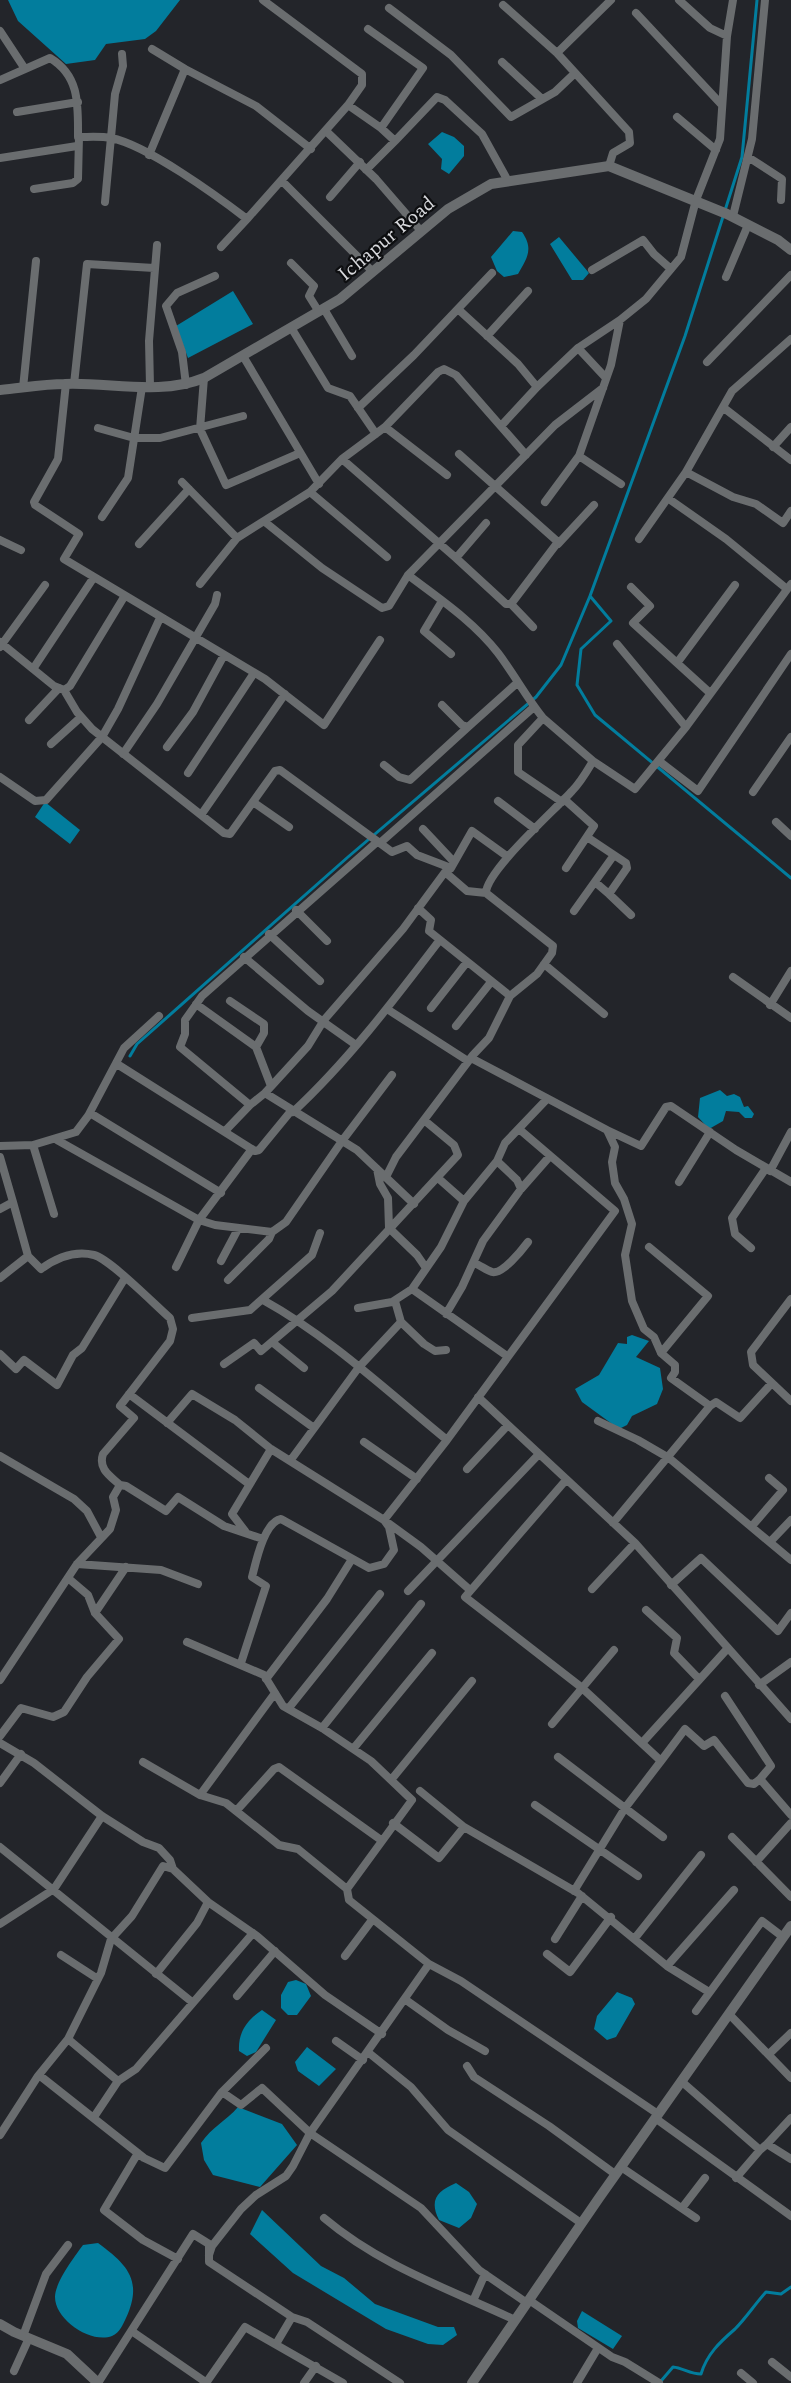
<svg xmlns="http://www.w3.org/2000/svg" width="791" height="2383" viewBox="0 0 791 2383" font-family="Spectral,serif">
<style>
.water{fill:#027d9d}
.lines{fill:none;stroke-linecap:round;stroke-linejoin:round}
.stream{stroke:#027d9d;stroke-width:3}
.minor{stroke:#6a6d6f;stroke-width:8}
.tertiary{stroke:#6a6d6f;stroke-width:10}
.labels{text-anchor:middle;stroke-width:4.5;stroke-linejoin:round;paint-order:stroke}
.street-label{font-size:20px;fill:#d7d8dc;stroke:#0d0e10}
</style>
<rect width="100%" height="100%" fill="#23252a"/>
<path class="water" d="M8,0H180L156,31L145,39L106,44L95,60L66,64L18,21Z
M442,132L454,137L464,146V156L449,174L441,169L442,159L428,144Z
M513,231L522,232C534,249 527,258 518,274L504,277L497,271L491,257Z
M559,237L589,273L583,280H572L550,244Z
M233,291L253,324L188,358L176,326Z
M45,802L80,830L70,844L35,817Z
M720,1090L727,1096L734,1094L740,1097L744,1107L748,1106L754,1114L752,1118H745L739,1112L726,1111L723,1121L709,1129L698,1117L700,1098Z
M632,1335L649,1341L636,1357L660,1368L663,1389L657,1404L632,1416L627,1425L619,1429L582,1402L575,1389L599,1375L618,1343L627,1344V1337Z
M296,1980L306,1984L311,1996L297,2015H288L281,2008V1995L288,1982Z
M617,1992L632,1998L635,2004L616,2037L607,2040L594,2029L597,2016Z
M262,2010L276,2020L256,2052L247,2056L239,2051C238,2032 247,2020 262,2010Z
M307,2047L336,2069L319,2086L298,2071L295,2062Z
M238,2107L282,2124L297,2145L260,2187L213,2175L204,2160L201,2143C212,2127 226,2121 238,2107Z
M456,2183L469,2192L477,2204L471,2218L459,2228L439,2220C429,2200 437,2191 456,2183Z
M262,2210L321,2266L344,2278L375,2304L438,2327H454L457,2335L443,2345L428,2344L386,2329L293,2273L250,2234Z
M98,2243C128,2265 143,2281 126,2318C122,2326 120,2332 112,2336C91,2344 55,2320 55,2297C55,2282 75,2256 83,2245Z
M582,2311L622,2336L613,2349L578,2328L577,2321Z"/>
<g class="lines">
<path class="stream" d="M757,0L742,157L685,336L590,596L611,621L581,649L577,685L595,715L791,878
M130,1056L137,1044L348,857L536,697L561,665L590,596
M661,2381L673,2367C683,2368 690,2374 701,2374C707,2354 720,2342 735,2329C746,2318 755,2304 766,2292L781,2294L791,2287"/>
<path class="minor" d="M263,0L362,74V85L348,105L381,128L423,68L368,29
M679,0L710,28L727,36
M503,5L557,53L629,132L630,143L613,153L609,166
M389,8L451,55L511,117L555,92L575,73
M636,13L721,104
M0,31L25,69
M152,49L185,69
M557,53L611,0
M502,62L542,99
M0,80L50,58C80,76 78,105 78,137
M17,112L78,102
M677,117L716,150
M326,131L376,179L421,231
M395,141L437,97L445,100L482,134L508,181
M149,155L185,69L256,106L311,149
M748,157L782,179L781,200
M0,158L77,146
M366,170L395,141L381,128
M282,181L372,271
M34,189L73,183L78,179L79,137C89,137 101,136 111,138C147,145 217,196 247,219L348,105
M330,197L360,162
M105,202L115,94L123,66L122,54
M733,216L752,139L765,0
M221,247L247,219
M291,263L314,286L309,296L319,312
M592,270L643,240L654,254L671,269
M726,277L748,225
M324,309L352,356
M459,310L518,364L537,387L578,348L620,320
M292,329L328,388L350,396L376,434
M487,336L528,291
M578,348L606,378
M243,356L319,484
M707,362L791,275
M204,378L200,429L226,485L300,453
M66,383L58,459L34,502L35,505L79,534L64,559L265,679L324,725L380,640
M74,384L87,264L154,268
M186,385L182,352L166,306L177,293L215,276
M150,386L149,341L157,245
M23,388L36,261
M358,408L414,355L492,273
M724,408L791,460
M501,426L537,387
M385,427L447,475
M98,428L134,438H160L243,416
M773,447L791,427
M459,454L558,542L511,604
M342,459L456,558L486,523
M686,472L733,497L756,504L783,523L791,511
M182,482L237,538
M621,484L579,456L611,365L620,320L646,299L681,257L696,200L720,139L727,36L733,0
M310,492L387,557
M669,499L726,539L787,589
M545,502L579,456
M102,517L128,478L142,387
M265,522L322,568L382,608L389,606L408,575
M639,539L686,472L732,391L791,339
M0,540L21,550
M139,544L189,489
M558,544L594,505
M456,558L506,604H511L533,627
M200,584L237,538L310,492L342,459L385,427L438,372L444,369L456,375L526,455
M631,587L650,606L633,623L710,693
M442,601L424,631L451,654
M0,642L54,686L64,690L70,686L124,597
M617,644L686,727
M0,647L45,585
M677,663L735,585
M33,669L94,577
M64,690L77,712L92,729L224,833L230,834L275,771L280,770L392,852L407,846L417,855L451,868
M442,705L462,725L468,727L517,683
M543,718L593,761
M29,720L59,688
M51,744L81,717
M167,747L193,712L224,655
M123,754L157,704L215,604L217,595
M659,761L698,791L791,654
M384,765L399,777L410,780L468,727
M188,773L254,673
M0,777L35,801L46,800L102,737L118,709L160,618
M753,792L791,737
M564,799L594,826L566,868
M498,801L535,829
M253,802L289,827
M562,802L518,772V745L543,718C526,697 514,674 498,653C474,622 440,599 408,575L555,425L603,388
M201,815L285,694
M776,822L791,836
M423,829L454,862
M587,837L626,863L627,868L609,894L631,915
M377,842L202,996L185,1020V1034L180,1047L250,1105L265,1093L357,1150L414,1204
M380,843L534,707
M445,872L467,891L486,893
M595,882L609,894
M418,908L431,920L429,931L510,996
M296,910L327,941
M574,911L614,855
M269,934L320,981
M244,957L308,1011L356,1045
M544,964L604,1014
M733,977L791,1018
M230,1001L264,1024V1033L256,1047
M196,1004L256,1047L271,1086
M770,1005L791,971
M431,1008L467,962
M387,1009L468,1061
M456,1026L491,982
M471,1058L607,1130L615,1147L612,1162L615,1183L624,1199L632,1224L625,1255L632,1301L644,1329L654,1337L661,1353
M117,1064L255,1151L259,1150L291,1111
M265,1093L308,1046L324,1020L403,929L445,872L451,868L472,831L508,857
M293,1112C348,1061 394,1000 439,941
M90,1113L221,1193
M226,1130L250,1105
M607,1130L641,1146L666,1107L671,1106L736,1150L791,1182
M57,1140L199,1220L215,1225L272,1232L286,1222L342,1141L392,1075
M33,1145L54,1214
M0,1146L33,1145L76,1132L88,1116L124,1048L159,1016
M0,1157L13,1202
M377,1169L380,1184L388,1198L389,1228L417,1255L426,1268
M770,1171L791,1132
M386,1177L396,1157L473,1055L489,1038L510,996L537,974L552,953L553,946L486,893C486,871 555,810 572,791C581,782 587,771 593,761L635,789L686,727L791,584
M438,1178L464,1201
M679,1182L710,1132
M521,1189L550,1156
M0,1209L13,1202L28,1256
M649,1247L708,1296L661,1353L675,1365V1372L671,1378L710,1406
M751,1248L735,1234L732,1218L766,1168
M221,1261L238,1229
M474,1263C480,1265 486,1270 492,1272C502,1275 522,1250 528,1242
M176,1267L199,1220L252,1149
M0,1278L28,1256L41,1269C56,1258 74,1250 94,1255C110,1259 155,1305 170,1318L173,1329L170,1341L120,1406L134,1418L103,1454C98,1469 110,1476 120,1485L113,1497L116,1510L110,1529L77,1564L0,1680
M228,1280L269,1239L272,1232
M412,1289L507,1356
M791,1299L751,1352L753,1365L791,1401
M263,1300C330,1337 388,1392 447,1440
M395,1301L401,1322L424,1344L435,1351L446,1350
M358,1308L392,1302L412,1289L441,1247L464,1201L497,1161L505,1143L547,1099
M446,1314L462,1287L483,1241L521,1189L517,1180L497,1161
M192,1318L250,1310L312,1255L320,1233
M272,1342L304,1368
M0,1354L16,1369L24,1360L57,1385L73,1355L82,1348L125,1278
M224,1364L254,1343L261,1351L332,1291L458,1155L454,1145L424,1120
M259,1388L314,1428
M129,1394L249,1484
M478,1397L635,1543L791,1719
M598,1421L638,1440L669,1458L791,1560
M167,1423L192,1394L235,1420L271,1449L384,1520L421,1547L470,1590
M364,1442L417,1479
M0,1456L74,1499L87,1511L101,1537
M290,1461L359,1367L401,1322
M467,1469L508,1425
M566,1480L465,1597L581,1687L661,1761L625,1808L574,1891
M120,1485L126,1486L166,1511L178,1497L224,1526L263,1539
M613,1523L710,1406L716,1402L740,1418L771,1384
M752,1526L783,1490L769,1478
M245,1531L232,1514L271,1449
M770,1542L791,1520
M77,1564L161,1570L198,1584
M671,1585L701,1558L778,1631L791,1613
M592,1589L635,1543
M408,1591L539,1454
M646,1610L677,1638L674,1653L699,1679
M95,1613L126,1567
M187,1642L264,1675L283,1706L322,1728L371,1761L412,1800L347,1889L349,1900L429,1964L310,2133L293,2166L286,2176L256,2195L241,2209L212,2246L209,2255
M241,1663L266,1586L252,1577C256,1562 264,1522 281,1519L369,1568L384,1564L394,1550L389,1527L384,1520L447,1440L615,1211L519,1129
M266,1679L327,1599L352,1559
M759,1685L791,1662
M725,1696L771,1766L760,1779
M288,1709L380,1594
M552,1724L614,1650
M322,1728L421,1604
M0,1736L21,1708L53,1717L64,1712L87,1677L119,1639L95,1613L88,1595L68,1578
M0,1743L34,1763L102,1816L143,1842L159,1848L170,1860L173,1869
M642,1743L728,1648
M353,1749L432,1653
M558,1757L663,1837
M661,1761L685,1729L704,1746L714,1740L748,1783L754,1784L760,1779L791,1815
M143,1762L200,1795L226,1803L279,1845L298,1849L347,1889
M391,1780L472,1681
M0,1783L21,1754
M420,1791L464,1827
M200,1795L275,1693
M535,1805L638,1876
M237,1810L274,1769L279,1767L381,1840
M393,1823L439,1858L464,1827L578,1893L667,1966L709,1992
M732,1837L791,1897
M0,1847L192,2002
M756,1862L791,1823
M0,1924L54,1889L102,1816
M635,1938L701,1855
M555,1939L582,1896
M547,1954L570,1972L611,1917
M61,1955L98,1979
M345,1956L372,1920
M429,1964L461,1981L658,2114
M667,1966L734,1890
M156,1974L197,1923L208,1902
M237,1996L275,1951
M406,2000L448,2030L485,2051
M696,2011L762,1921L783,1937
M729,2014L791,2078
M68,2039L118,2081L136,2069L253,1933
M336,2041L363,2060
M369,2053L411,2087L448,2130L581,2223
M769,2054L791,2033
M467,2066L474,2077L549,2126L615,2174
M39,2075L144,2158L165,2168L222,2092L266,2048
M681,2081L760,2150L767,2144L791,2159
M222,2092L241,2105L262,2088L310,2133L421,2208L479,2270L527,2303
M94,2117L118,2081
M655,2118L791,2216
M0,2135L38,2076L68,2039L101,1973L111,1939L132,1916L163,1866L173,1869L208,1902L257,1936L325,1995L382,2034
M767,2144L791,2118
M138,2153L104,2210L143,2240L178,2259
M621,2167L696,2218
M736,2178L760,2150
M682,2208L705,2178
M324,2218C381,2266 449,2289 515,2320
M529,2300L612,2357L625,2362L659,2383
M473,2301L485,2274
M133,2332L207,2383
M23,2336L46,2274L68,2245
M276,2344L292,2317
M772,2362L791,2377
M14,2371L29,2338
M741,2373L753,2383
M98,2383L193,2234L209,2244V2262L292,2317L307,2322L400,2383
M206,2383L245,2327L343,2383
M304,2383L316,2366
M577,2383L598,2348"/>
<path class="tertiary" d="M0,390C22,388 43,384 65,384C110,382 160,396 204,378L340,299L448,209L491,184L609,166L727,214L778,240L791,250
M0,2324L14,2332L67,2354L98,2383
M472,2383L599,2198L791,1926"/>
</g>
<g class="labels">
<g class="street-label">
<text transform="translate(386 238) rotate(-40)" y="7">Ichapur Road</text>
</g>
</g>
</svg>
